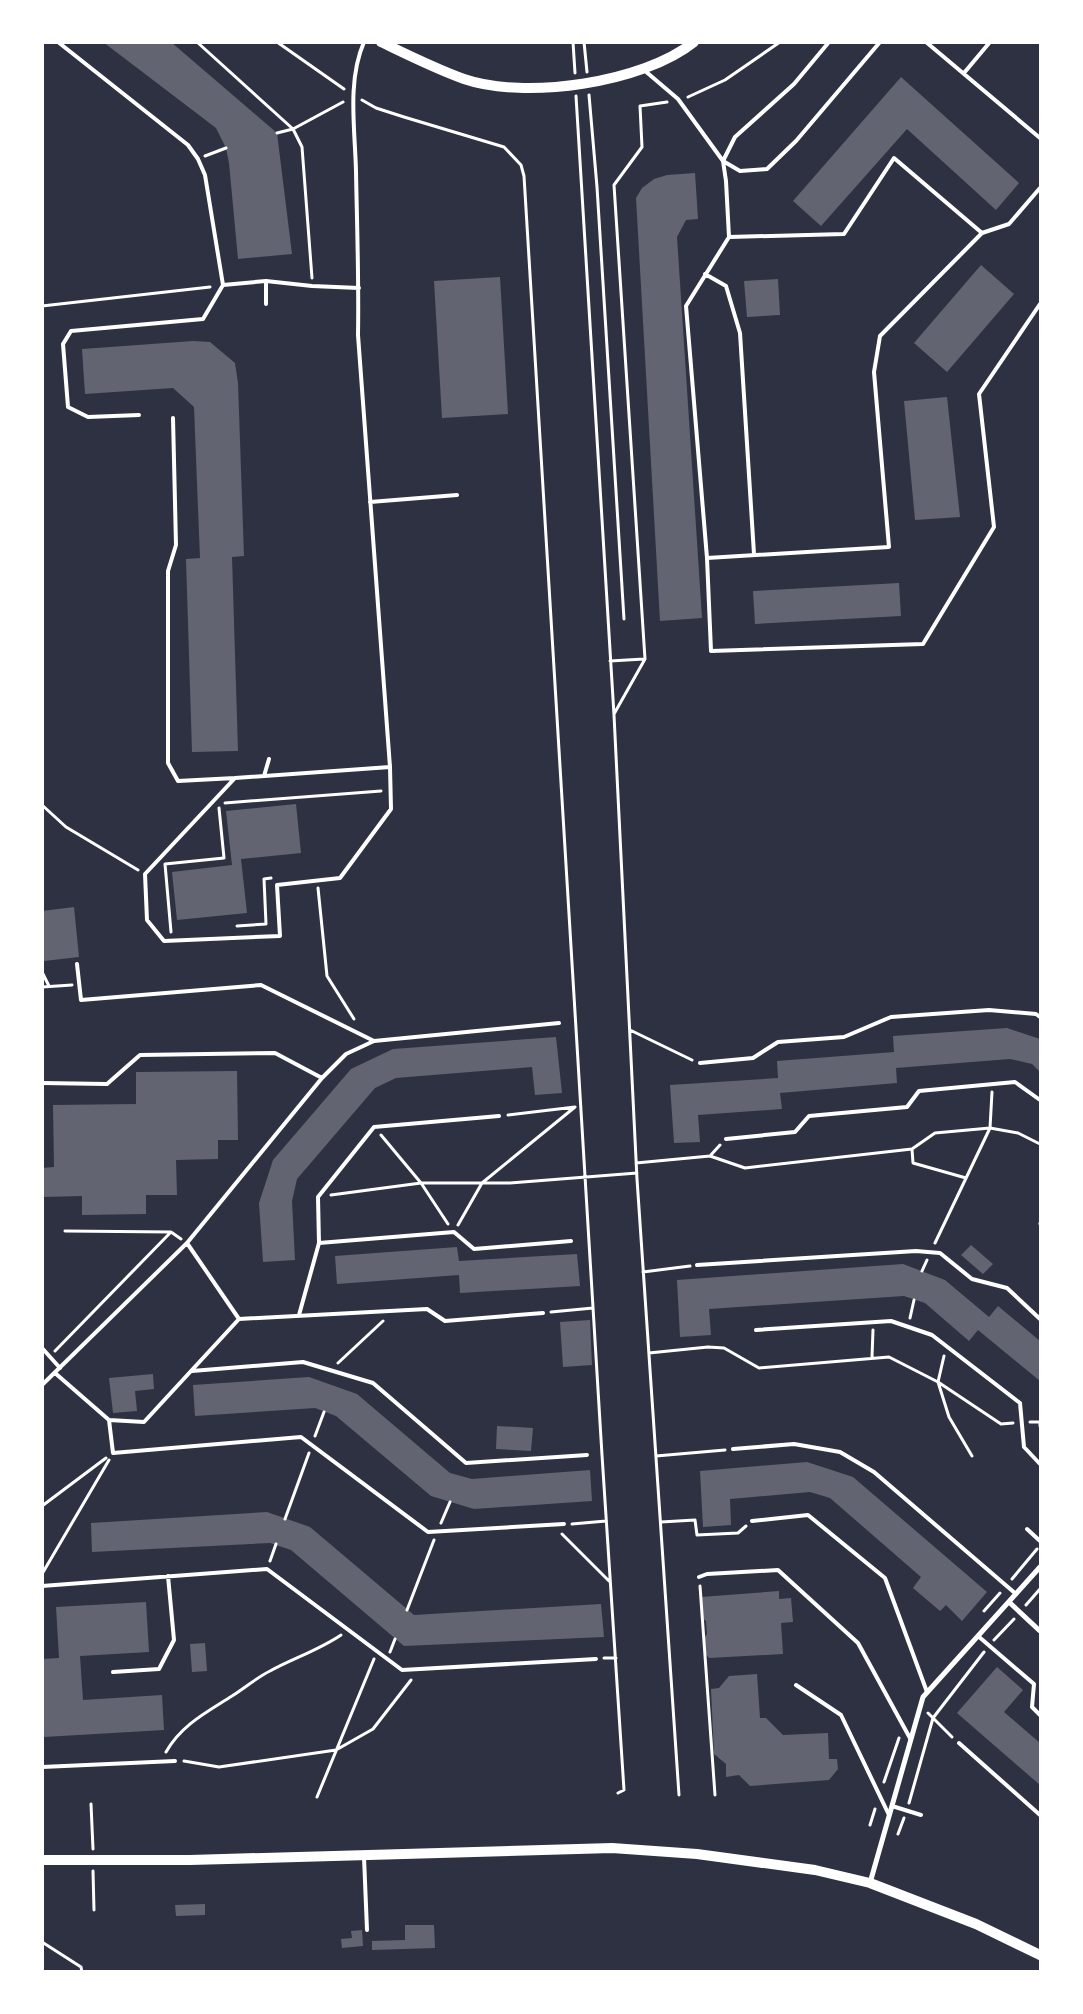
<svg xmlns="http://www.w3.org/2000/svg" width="1083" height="2014" viewBox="0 0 1083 2014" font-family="'Golos Text',sans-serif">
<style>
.building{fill:#626471}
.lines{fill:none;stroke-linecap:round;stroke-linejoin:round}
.path{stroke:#fff;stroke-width:3}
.service{stroke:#fff;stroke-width:4}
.minor{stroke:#fff;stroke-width:5}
.secondary{stroke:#fff;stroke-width:10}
</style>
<rect width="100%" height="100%" fill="#2d3142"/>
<path class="building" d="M103,42H171L277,133L292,254L238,259L229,163L226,148L216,128Z
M901,77L1019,183L996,210L907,129L821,226L793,201Z
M695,173L698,219L686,220L677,237L702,618L660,621L636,198L642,188L654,179L667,175Z
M981,265L1014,294L947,372L914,343Z
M500,277L508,414L442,418L434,281Z
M778,279L780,315L747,317L744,281Z
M193,341L210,342L235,363L238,383L244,556L232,557L238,751L192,752L186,559L200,558L194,407L173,388L85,394L82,349Z
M947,397L960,517L915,520L904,401Z
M899,583L901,616L755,624L753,591Z
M296,804L301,853L241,859L247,913L177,920L172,872L232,865L226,811Z
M74,907L79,957L44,961L42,911Z
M1007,1028L1040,1039V1072L1032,1064L1010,1059L896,1068L897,1083L780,1093L782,1109L698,1115L700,1142L674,1143L670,1085L778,1078L777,1061L894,1052L893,1036Z
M556,1037L562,1093L535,1095L532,1067L396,1078L375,1088L297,1179L292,1201L295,1260L263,1262L259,1203L273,1160L351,1069L393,1049Z
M237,1071L238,1140H218V1159L176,1160L177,1195H146V1214L82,1215V1196L42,1197V1168L54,1167L53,1105L136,1104V1072Z
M971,1245L993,1264L983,1274L961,1255Z
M457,1247L459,1261L577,1254L580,1286L460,1293L459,1275L337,1284L335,1256Z
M903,1264L945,1280L989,1317L998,1306L1040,1341V1381L978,1330L969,1341L925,1303L904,1296L709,1309L711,1335L680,1337L677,1280Z
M590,1320L592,1365L563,1367L560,1322Z
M153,1374L154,1389L135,1391L137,1411L113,1413L109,1378Z
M309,1377L357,1394L450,1473L472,1479L590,1470L592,1501L474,1509L431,1496L336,1416L315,1408L195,1416L193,1385Z
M497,1426L533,1428L531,1451L496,1449Z
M807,1462L853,1477L987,1592L962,1621L946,1605L940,1611L913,1588L921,1577L830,1498L810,1492L730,1499L731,1525L703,1527L700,1471Z
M267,1512L310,1527L414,1615L601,1604L604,1637L404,1646L291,1550L270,1543L92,1552L91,1523Z
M779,1591V1599L791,1598L793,1622L781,1623L783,1654L709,1658L705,1653L704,1638L707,1634L706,1621L702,1618L701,1597Z
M146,1602L149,1652L80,1656L83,1700L162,1695L164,1730L44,1737L42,1659L59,1658L56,1607Z
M205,1643L207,1671L192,1672L190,1644Z
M997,1667L1023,1690L1004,1712L1040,1743V1785L957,1713Z
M757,1674L760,1718H766L783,1735L828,1733L829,1759H837L838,1769L829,1780L750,1786L739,1775L726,1777V1764L714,1754L711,1689L719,1688L729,1676Z
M205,1904V1915L176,1916L175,1905Z
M405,1925H434L435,1948L372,1950V1941L405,1940Z
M362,1930L363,1946L342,1948L341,1939L352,1938L351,1931Z"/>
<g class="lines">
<path class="path" d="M197,42L293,129L302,147L312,278
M277,42L344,89
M573,42L575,73
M584,42L587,72
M589,95L597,187L624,619
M576,96L614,715L637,1179L679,1795
M688,97L725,80L780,42
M362,100L376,108L404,117L504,147L521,165L524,176L602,1455L624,1790L618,1793
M277,133L293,129L343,102
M205,156L226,148
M42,306L210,287
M610,661L644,659
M614,714L645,659L614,185L642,147L640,106L667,102
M225,803L381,791
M42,805L66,827L138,870
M318,888L327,976L354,1019
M237,926L266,924L264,879L271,878
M171,932L165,864L224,858L219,808
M42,972L49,986
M42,987L72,985
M630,1030L692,1060
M381,1135L421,1183L448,1224
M912,1149L913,1163L966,1178
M710,1156L720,1145
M636,1163L710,1156L745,1168L912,1149L935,1133L990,1128L1018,1133L1040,1144
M331,1195L421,1183H510L637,1173
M1040,1224V1223
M458,1225L482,1183L575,1107L508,1115
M171,1232L181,1239
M935,1243L990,1128L992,1092
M922,1271L927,1260
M643,1272L690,1266
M551,1312L593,1308
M910,1318L914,1300
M55,1351L171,1232L65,1231
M649,1353L708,1347L724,1348L759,1368L889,1357L938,1382L1001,1424L1013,1423
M944,1356L938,1382L949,1417L972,1456
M872,1357L873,1330
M338,1363L383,1321
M1030,1422H1040V1426
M315,1436L324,1412
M656,1456L725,1450
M42,1506L106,1458
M285,1519L309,1453
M661,1522L695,1520L697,1535L738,1533L746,1526
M441,1523L450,1502
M572,1524L606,1521
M562,1534L609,1581
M270,1561L276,1544
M42,1574L109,1460
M1012,1579L1037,1549
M700,1586L715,1795
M1026,1605L1040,1589
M407,1610L434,1540
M984,1611L1000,1593
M994,1640L1014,1619
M390,1652L395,1639
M604,1658H616
M928,1713L952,1737
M166,1752C181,1725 207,1712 232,1696C245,1688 256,1678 270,1671C294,1658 319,1650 341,1635
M184,1761L219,1767L336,1750L373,1729L411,1680
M884,1782L899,1738
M317,1797L374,1659
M909,1803L933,1718L984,1652
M91,1804L93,1849
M870,1825L875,1809
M898,1834L904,1818
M93,1871L94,1910
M42,1942L81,1967L82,1972"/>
<path class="service" d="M58,42L188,145L198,159L205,175L223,285L266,281L312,286L359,288
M364,42C347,81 355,129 356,171C357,226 359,280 358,335L390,767L391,809L340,878L277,885L280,936L164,941L147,920L145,874L235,778L390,767
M829,42L794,84L735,137L723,161L740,171L767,169L796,141L880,42
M926,42L1040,138
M644,70L678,99L723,161L726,181L729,237L686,306L707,558L711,651L923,644L994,527L979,394L1040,304
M964,73L990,42
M982,233L1009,224L1040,188
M705,274L726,286L740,333L754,554
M266,281V304
M139,415L88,417L68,407L63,344L71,331L203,319L223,285
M173,418L176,545L168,571V763L178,781L235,778
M370,502L457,495
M707,558L889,547L874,372L880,336L982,233L894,158L844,234L729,237
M264,776L269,759
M77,964L81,1000L261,985L374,1041
M700,1063L753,1058L778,1042L844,1037L891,1017L989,1010L1036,1014L1040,1017
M42,1083L107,1084L140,1055L275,1053L322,1078
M726,1139L795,1132L809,1116L907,1107L919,1091L1015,1082L1040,1100
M187,1243L239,1319L427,1309L445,1321L543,1313
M319,1243L454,1232L474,1249L571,1241
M697,1265L916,1251L940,1253L972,1279L1007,1288L1040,1319
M299,1315L319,1243L318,1197L374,1127L499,1116
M756,1330L891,1321L932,1335L1020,1403L1024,1447L1040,1464
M42,1348L60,1368
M192,1371L303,1362L373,1383L466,1463L587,1455
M55,1373L109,1420L113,1453L301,1437L428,1532L564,1524
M42,1385L187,1243L322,1078L346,1054L374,1041L559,1023
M109,1420L144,1422L239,1319
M733,1449L794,1444L840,1452L874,1472L1016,1594
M752,1521L808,1515L885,1578L927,1692
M1027,1529L1040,1541
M699,1577L707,1574L778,1570L858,1643L911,1740
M42,1586L267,1569L402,1670L596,1659
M978,1636L1034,1684L1032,1707L1040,1715
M113,1672L159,1669L174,1640L168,1576
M796,1685L841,1715L889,1815
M959,1743L1040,1815
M42,1767L175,1761
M892,1806L921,1815
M364,1857L367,1930"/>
<path class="minor" d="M1009,1602L1040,1631
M870,1883L923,1697L1040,1567"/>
<path class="secondary" d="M381,42C408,55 436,69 464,79C525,100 643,83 694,42
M42,1860H190L612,1848L697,1854L815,1870L870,1883L976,1924L1040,1955"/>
</g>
<rect width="1083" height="2014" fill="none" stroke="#ffffff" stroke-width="88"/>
</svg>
